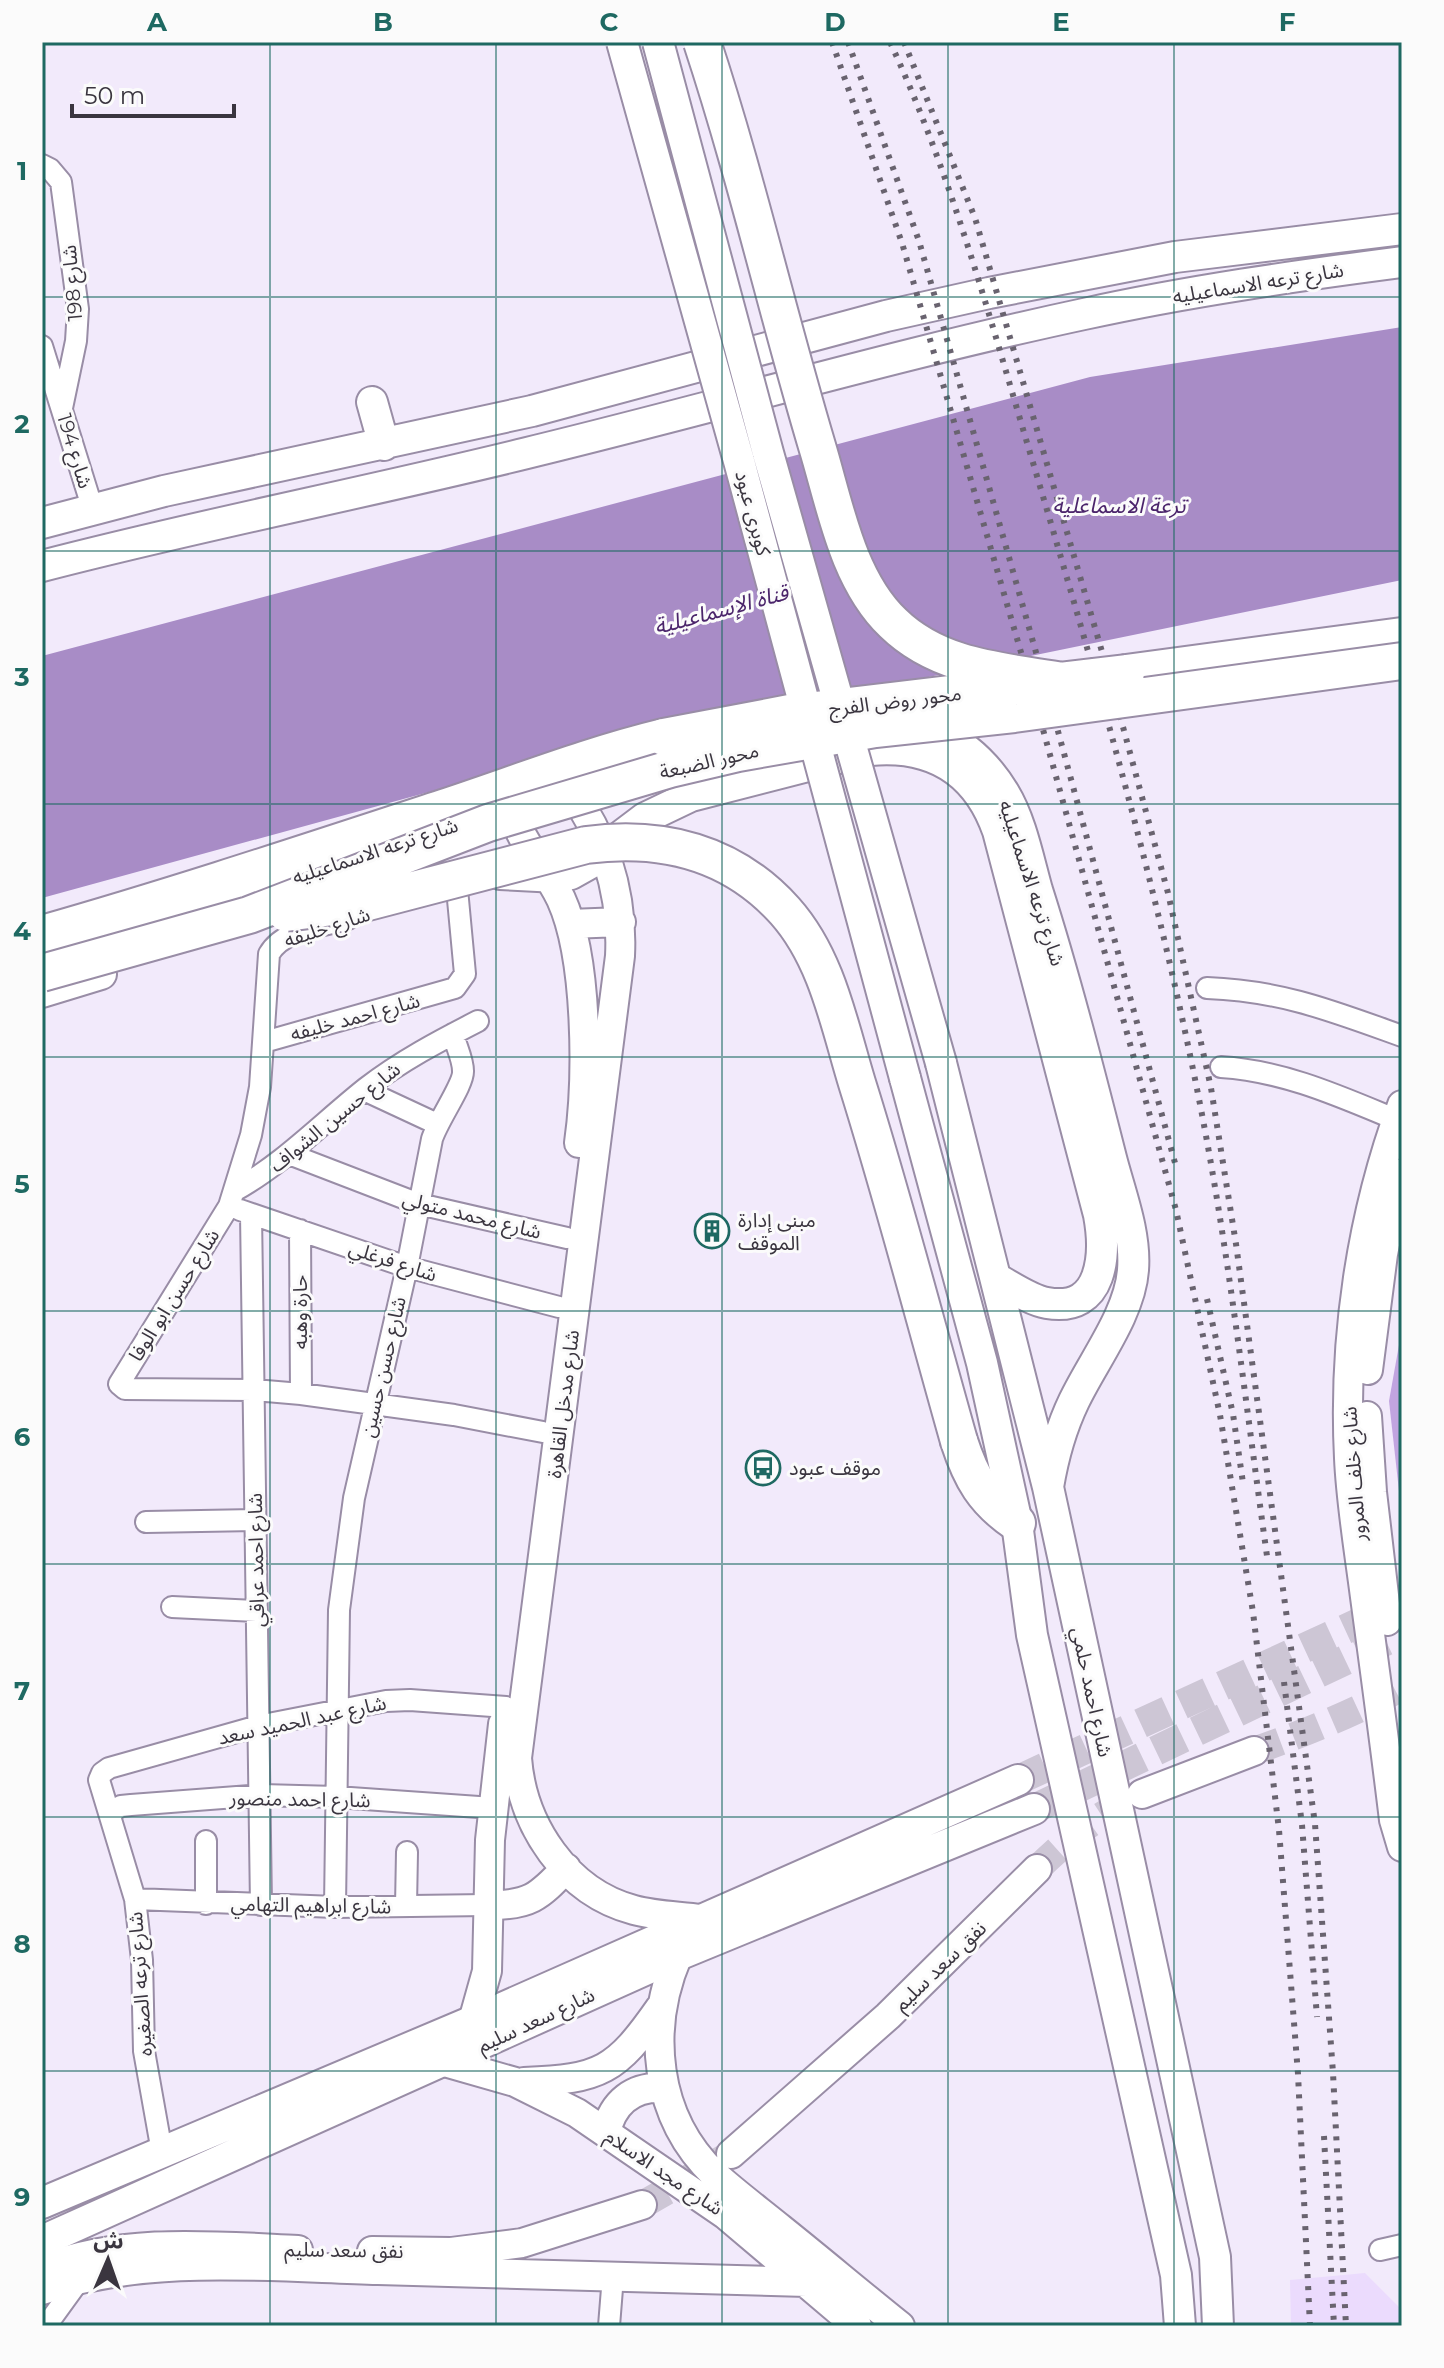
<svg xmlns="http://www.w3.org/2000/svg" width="1444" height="2368" viewBox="0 0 1444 2368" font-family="Montserrat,'Noto Sans Arabic',sans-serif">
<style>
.built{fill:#ebdbfd}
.forest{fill:#c1a4e0}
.water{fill:#a88cc6}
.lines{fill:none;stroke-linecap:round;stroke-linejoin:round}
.secondary-tunnel{stroke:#cdc6d5;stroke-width:28;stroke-dasharray:28 14;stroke-linecap:butt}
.primary-tunnel{stroke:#cdc6d5;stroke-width:30;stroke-dasharray:30 15;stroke-linecap:butt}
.street-casing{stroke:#998da6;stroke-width:24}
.secondary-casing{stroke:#998da6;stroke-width:32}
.primary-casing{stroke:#998da6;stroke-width:34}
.highway-casing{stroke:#998da6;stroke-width:40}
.street{stroke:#fff;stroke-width:20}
.secondary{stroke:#fff;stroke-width:28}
.primary{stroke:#fff;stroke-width:30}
.highway{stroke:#fff;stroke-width:36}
.rail{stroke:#69636f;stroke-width:6;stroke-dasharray:4 8;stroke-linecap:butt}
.primary-bridge-casing{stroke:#998da6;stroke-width:34;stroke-linecap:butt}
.highway-bridge-casing{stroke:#998da6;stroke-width:40;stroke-linecap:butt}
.primary-bridge{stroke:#fff;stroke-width:30}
.highway-bridge{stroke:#fff;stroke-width:36}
.grid{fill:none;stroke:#1e6962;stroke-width:2;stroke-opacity:0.55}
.labels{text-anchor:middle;stroke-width:6;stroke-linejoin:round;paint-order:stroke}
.street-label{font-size:20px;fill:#3a353f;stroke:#fbfbfb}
.poi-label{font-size:20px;fill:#3a353f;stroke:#fbfbfb;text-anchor:start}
.water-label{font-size:22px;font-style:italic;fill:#4b256b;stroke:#fbfbfb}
.neatline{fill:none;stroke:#1e6962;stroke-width:3}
.grid-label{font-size:26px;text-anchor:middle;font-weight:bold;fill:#1e6962}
</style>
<rect width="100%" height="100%" fill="#f2eafb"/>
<path class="built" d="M1365,2273L1402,2310V2326H1291L1290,2280Z"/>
<path class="forest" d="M1402,1328V1518L1389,1401Z"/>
<path class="water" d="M1402,327V580L611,742L42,898V656L1090,377Z"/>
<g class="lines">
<path class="secondary-tunnel" d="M1254,1751C1305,1733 1354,1713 1402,1687
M1037,1869C1068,1839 1097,1815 1136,1797
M642,2205L728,2156"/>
<path class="primary-tunnel" d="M1018,1780L1402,1603
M1034,1809L1402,1633"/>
<g class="street-casing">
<path id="street" d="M42,165L50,169L61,182L78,309L76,341L62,408
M42,346L93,510
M348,919C322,927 283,929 269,954L260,1087L251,1135L229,1206L119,1384L125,1389L254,1390L301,1394L454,1415L543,1432
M1207,988C1283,991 1332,1011 1402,1036
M264,1042L455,988L465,974L457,889
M1221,1067C1284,1071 1339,1096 1397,1120
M364,1090L437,1124
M289,1154L419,1204L567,1238
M234,1191C283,1164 322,1123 366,1088C401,1061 439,1041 478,1021
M240,1210L407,1267L559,1307
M251,1214L261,1905
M300,1230L301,1394
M146,1522L255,1520
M172,1607L257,1611
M110,1813L121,1806L131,1805L262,1795L336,1797L493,1808
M206,1841V1904
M135,1899L335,1907L487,1905
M406,1906L407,1852
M335,1907L339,1610L354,1498L407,1267L432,1139C438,1120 464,1084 463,1071C463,1059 456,1046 453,1034
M162,2152L144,2051L142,1960L135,1899L99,1780L102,1773L109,1768L258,1726L386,1701L410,1700L506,1707
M1380,2250L1402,2245
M46,2326L80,2279
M609,2326L613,2276"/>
</g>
<g class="secondary-casing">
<path id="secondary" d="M570,789C606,839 623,894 620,956L517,1758C522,1825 566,1892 634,1910C656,1916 679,1916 701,1919
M511,808C520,843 546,867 561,899C588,958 588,1079 579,1143
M570,924L621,922
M1402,1105C1361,1216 1343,1339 1349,1458C1351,1504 1359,1550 1365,1597C1375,1671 1385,1745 1394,1820L1402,1847
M1368,1370L1383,1254L1399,1174
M1367,1416L1372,1492L1387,1621
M1142,1794L1254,1751
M487,1905C529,1906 539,1897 566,1868
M678,1955C646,2029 654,2117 715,2175C736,2194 759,2211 781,2229C821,2261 860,2294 900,2326
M473,2021L487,1971L490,1840L503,1724
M445,2062L515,2082L577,2113L726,2215L857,2326
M524,2082C601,2079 616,2071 660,2008
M606,2132C613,2102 633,2086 664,2088
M731,2154L888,2016L1037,1869
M372,2251L451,2252L522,2243L642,2205
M42,2269C122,2237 214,2246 298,2250
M42,2290C147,2254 268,2267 378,2270C521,2274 664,2278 807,2282"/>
</g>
<g class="primary-casing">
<path id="primary" d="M372,402L384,445
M42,523L164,491L532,411L886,316L989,293L1175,257L1402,229
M42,566C203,524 365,493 527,453C713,408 897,354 1084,314C1189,291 1295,276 1402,262
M915,725C952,732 985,761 1004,793C1021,821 1028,858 1037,890C1065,978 1088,1068 1111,1158C1120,1193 1136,1233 1133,1270C1130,1314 1093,1361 1074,1401C1061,1428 1053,1457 1048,1487
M500,874L557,877L571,874L596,860L604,849L645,818L691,796L870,750C933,744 977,771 998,831L1099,1215C1106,1253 1104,1313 1047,1303C1030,1300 1012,1287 997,1279
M42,954L354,858
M42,992L101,974
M941,1063L1048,1487L1215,2257L1218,2326
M905,1078L982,1363L1017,1523L1032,1635L1176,2275L1180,2326
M42,2203L473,2021L1018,1780
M42,2241L678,1955L1034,1809"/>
</g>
<g class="highway-casing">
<path id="highway" d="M1126,673L1402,636
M42,934C179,895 314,850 449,806C521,782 590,755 664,737
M959,1441C971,1478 984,1501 1017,1523"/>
</g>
<use href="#street" class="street"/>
<use href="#secondary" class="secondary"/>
<use href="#primary" class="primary"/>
<use href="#highway" class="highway"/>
<path class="rail" d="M832,42L902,243L1034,697L1176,1210L1220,1415L1253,1612L1279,1830L1298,2074L1310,2326
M848,42L919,241L1049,698L1175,1163
M890,42C953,178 991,323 1034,466C1095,672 1155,879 1197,1089C1228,1243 1245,1400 1267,1556
M904,42L975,218L1110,679L1168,893L1211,1088L1236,1244L1315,1824L1333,2073L1346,2326
M1207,1299L1233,1414L1243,1483
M1284,1682L1302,1825L1317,2017
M1324,2136L1334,2326"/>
<g class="primary-bridge-casing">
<path id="primary-bridge" d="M622,42L739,461L905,1078
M658,42L768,453L941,1063"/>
</g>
<g class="highway-bridge-casing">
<path id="highway-bridge" d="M702,42C746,175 777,312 817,446C835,505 847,579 893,623C939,668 1003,671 1063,681
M664,737L790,713L1126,673
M286,913L364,903L586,845C662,835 732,852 785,911C827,958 839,1024 857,1083C894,1201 925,1321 959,1441
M42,973L249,915L488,823L670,769L738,753L875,729L1014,714L1402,661"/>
</g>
<use href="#primary-bridge" class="primary-bridge"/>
<use href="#highway-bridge" class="highway-bridge"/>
</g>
<path class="grid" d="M270,42V2326M496,42V2326M722,42V2326M948,42V2326M1174,42V2326M42,297H1402M42,551H1402M42,804H1402M42,1057H1402M42,1311H1402M42,1564H1402M42,1817H1402M42,2071H1402"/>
<defs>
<g id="building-ring" transform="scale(1.8)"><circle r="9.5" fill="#fbfbfb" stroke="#1e6962" stroke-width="1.5"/><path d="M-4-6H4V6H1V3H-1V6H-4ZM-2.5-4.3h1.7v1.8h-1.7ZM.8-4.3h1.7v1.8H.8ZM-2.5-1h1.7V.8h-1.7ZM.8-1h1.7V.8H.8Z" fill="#1e6962"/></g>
<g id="bus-ring" transform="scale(1.8)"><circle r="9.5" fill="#fbfbfb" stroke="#1e6962" stroke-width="1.5"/><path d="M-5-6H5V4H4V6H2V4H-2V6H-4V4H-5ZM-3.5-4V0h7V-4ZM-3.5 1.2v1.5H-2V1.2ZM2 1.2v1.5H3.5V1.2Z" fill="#1e6962"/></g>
</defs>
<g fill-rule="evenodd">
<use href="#building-ring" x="712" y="1231"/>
<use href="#bus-ring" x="763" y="1468"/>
</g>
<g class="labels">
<g class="street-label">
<text transform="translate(72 283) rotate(-95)" y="7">شارع 198</text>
<text transform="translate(1258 283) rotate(-9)" y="7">شارع ترعه الاسماعيليه</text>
<text transform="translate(75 451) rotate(73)" y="7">شارع 194</text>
<text transform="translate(753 513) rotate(75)" y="7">كوبرى عبود</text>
<text transform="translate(895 701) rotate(-7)" y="7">محور روض الفرج</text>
<text transform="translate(709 761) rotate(-13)" y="7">محور الضبعة</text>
<text transform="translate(375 851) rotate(-18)" y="7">شارع ترعه الاسماعيليه</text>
<text transform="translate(1032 883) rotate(72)" y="7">شارع ترعه الاسماعيليه</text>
<text transform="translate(327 927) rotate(-18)" y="7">شارع خليفه</text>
<text transform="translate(355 1017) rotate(-15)" y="7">شارع احمد خليفه</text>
<text transform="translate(335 1117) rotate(-39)" y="7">شارع حسين الشواف</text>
<text transform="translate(472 1215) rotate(14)" y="7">شارع محمد متولي</text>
<text transform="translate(393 1261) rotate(18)" y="7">شارع فرغلي</text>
<text transform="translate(174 1295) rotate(-58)" y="7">شارع حسن ابو الوفا</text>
<text transform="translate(300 1312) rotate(-90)" y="7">حارة وهبه</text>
<text transform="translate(383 1367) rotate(-77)" y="7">شارع حسن حسين</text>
<text transform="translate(563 1404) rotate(-83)" y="7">شارع مدخل القاهرة</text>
<text transform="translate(1354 1474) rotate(-94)" y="7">شارع خلف المرور</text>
<text transform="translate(256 1560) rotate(-91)" y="7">شارع احمد عراقي</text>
<text transform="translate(1092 1692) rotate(78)" y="7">شارع احمد حلمي</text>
<text transform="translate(302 1720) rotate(-12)" y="7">شارع عبد الحميد سعد</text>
<text transform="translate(300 1799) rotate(1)" y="7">شارع احمد منصور</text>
<text transform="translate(311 1905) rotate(1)" y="7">شارع ابراهيم التهامي</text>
<text transform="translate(940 1966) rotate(-44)" y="7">نفق سعد سليم</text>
<text transform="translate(140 1984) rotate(-94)" y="7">شارع ترعه الصغيره</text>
<text transform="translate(536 2020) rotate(-25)" y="7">شارع سعد سليم</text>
<text transform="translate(664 2172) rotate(34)" y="7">شارع مجد الاسلام</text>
<text transform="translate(344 2250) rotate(1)" y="7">نفق سعد سليم</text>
</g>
<g class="poi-label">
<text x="738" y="1227">مبنى إدارة<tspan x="738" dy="23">الموقف</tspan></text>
<text x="789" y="1475">موقف عبود</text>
</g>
<g class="water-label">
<text x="1119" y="513">ترعة الاسماعلية</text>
<text transform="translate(721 609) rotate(-15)" y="8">قناة الإسماعيلية</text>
</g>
</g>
<rect width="1444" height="2368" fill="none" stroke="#fbfbfb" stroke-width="88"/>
<g transform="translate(108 2260) rotate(2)" stroke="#fbfbfb" stroke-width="6" paint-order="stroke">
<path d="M0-6L14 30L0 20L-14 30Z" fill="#3a353f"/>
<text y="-12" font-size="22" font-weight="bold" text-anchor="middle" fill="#3a353f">ش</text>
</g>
<path d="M72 104v12h162v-12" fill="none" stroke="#3a353f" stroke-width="4"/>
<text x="84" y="104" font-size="24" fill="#3a353f" stroke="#fbfbfb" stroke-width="6" paint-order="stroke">50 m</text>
<rect x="44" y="44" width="1356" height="2280" class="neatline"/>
<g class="grid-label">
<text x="157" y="31">A</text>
<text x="383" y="31">B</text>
<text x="609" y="31">C</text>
<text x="835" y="31">D</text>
<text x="1061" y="31">E</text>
<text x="1287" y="31">F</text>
<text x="22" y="180">1</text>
<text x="22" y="433">2</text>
<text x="22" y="686">3</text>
<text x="22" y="940">4</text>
<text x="22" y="1193">5</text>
<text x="22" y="1446">6</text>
<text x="22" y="1700">7</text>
<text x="22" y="1953">8</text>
<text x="22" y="2206">9</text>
</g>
</svg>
